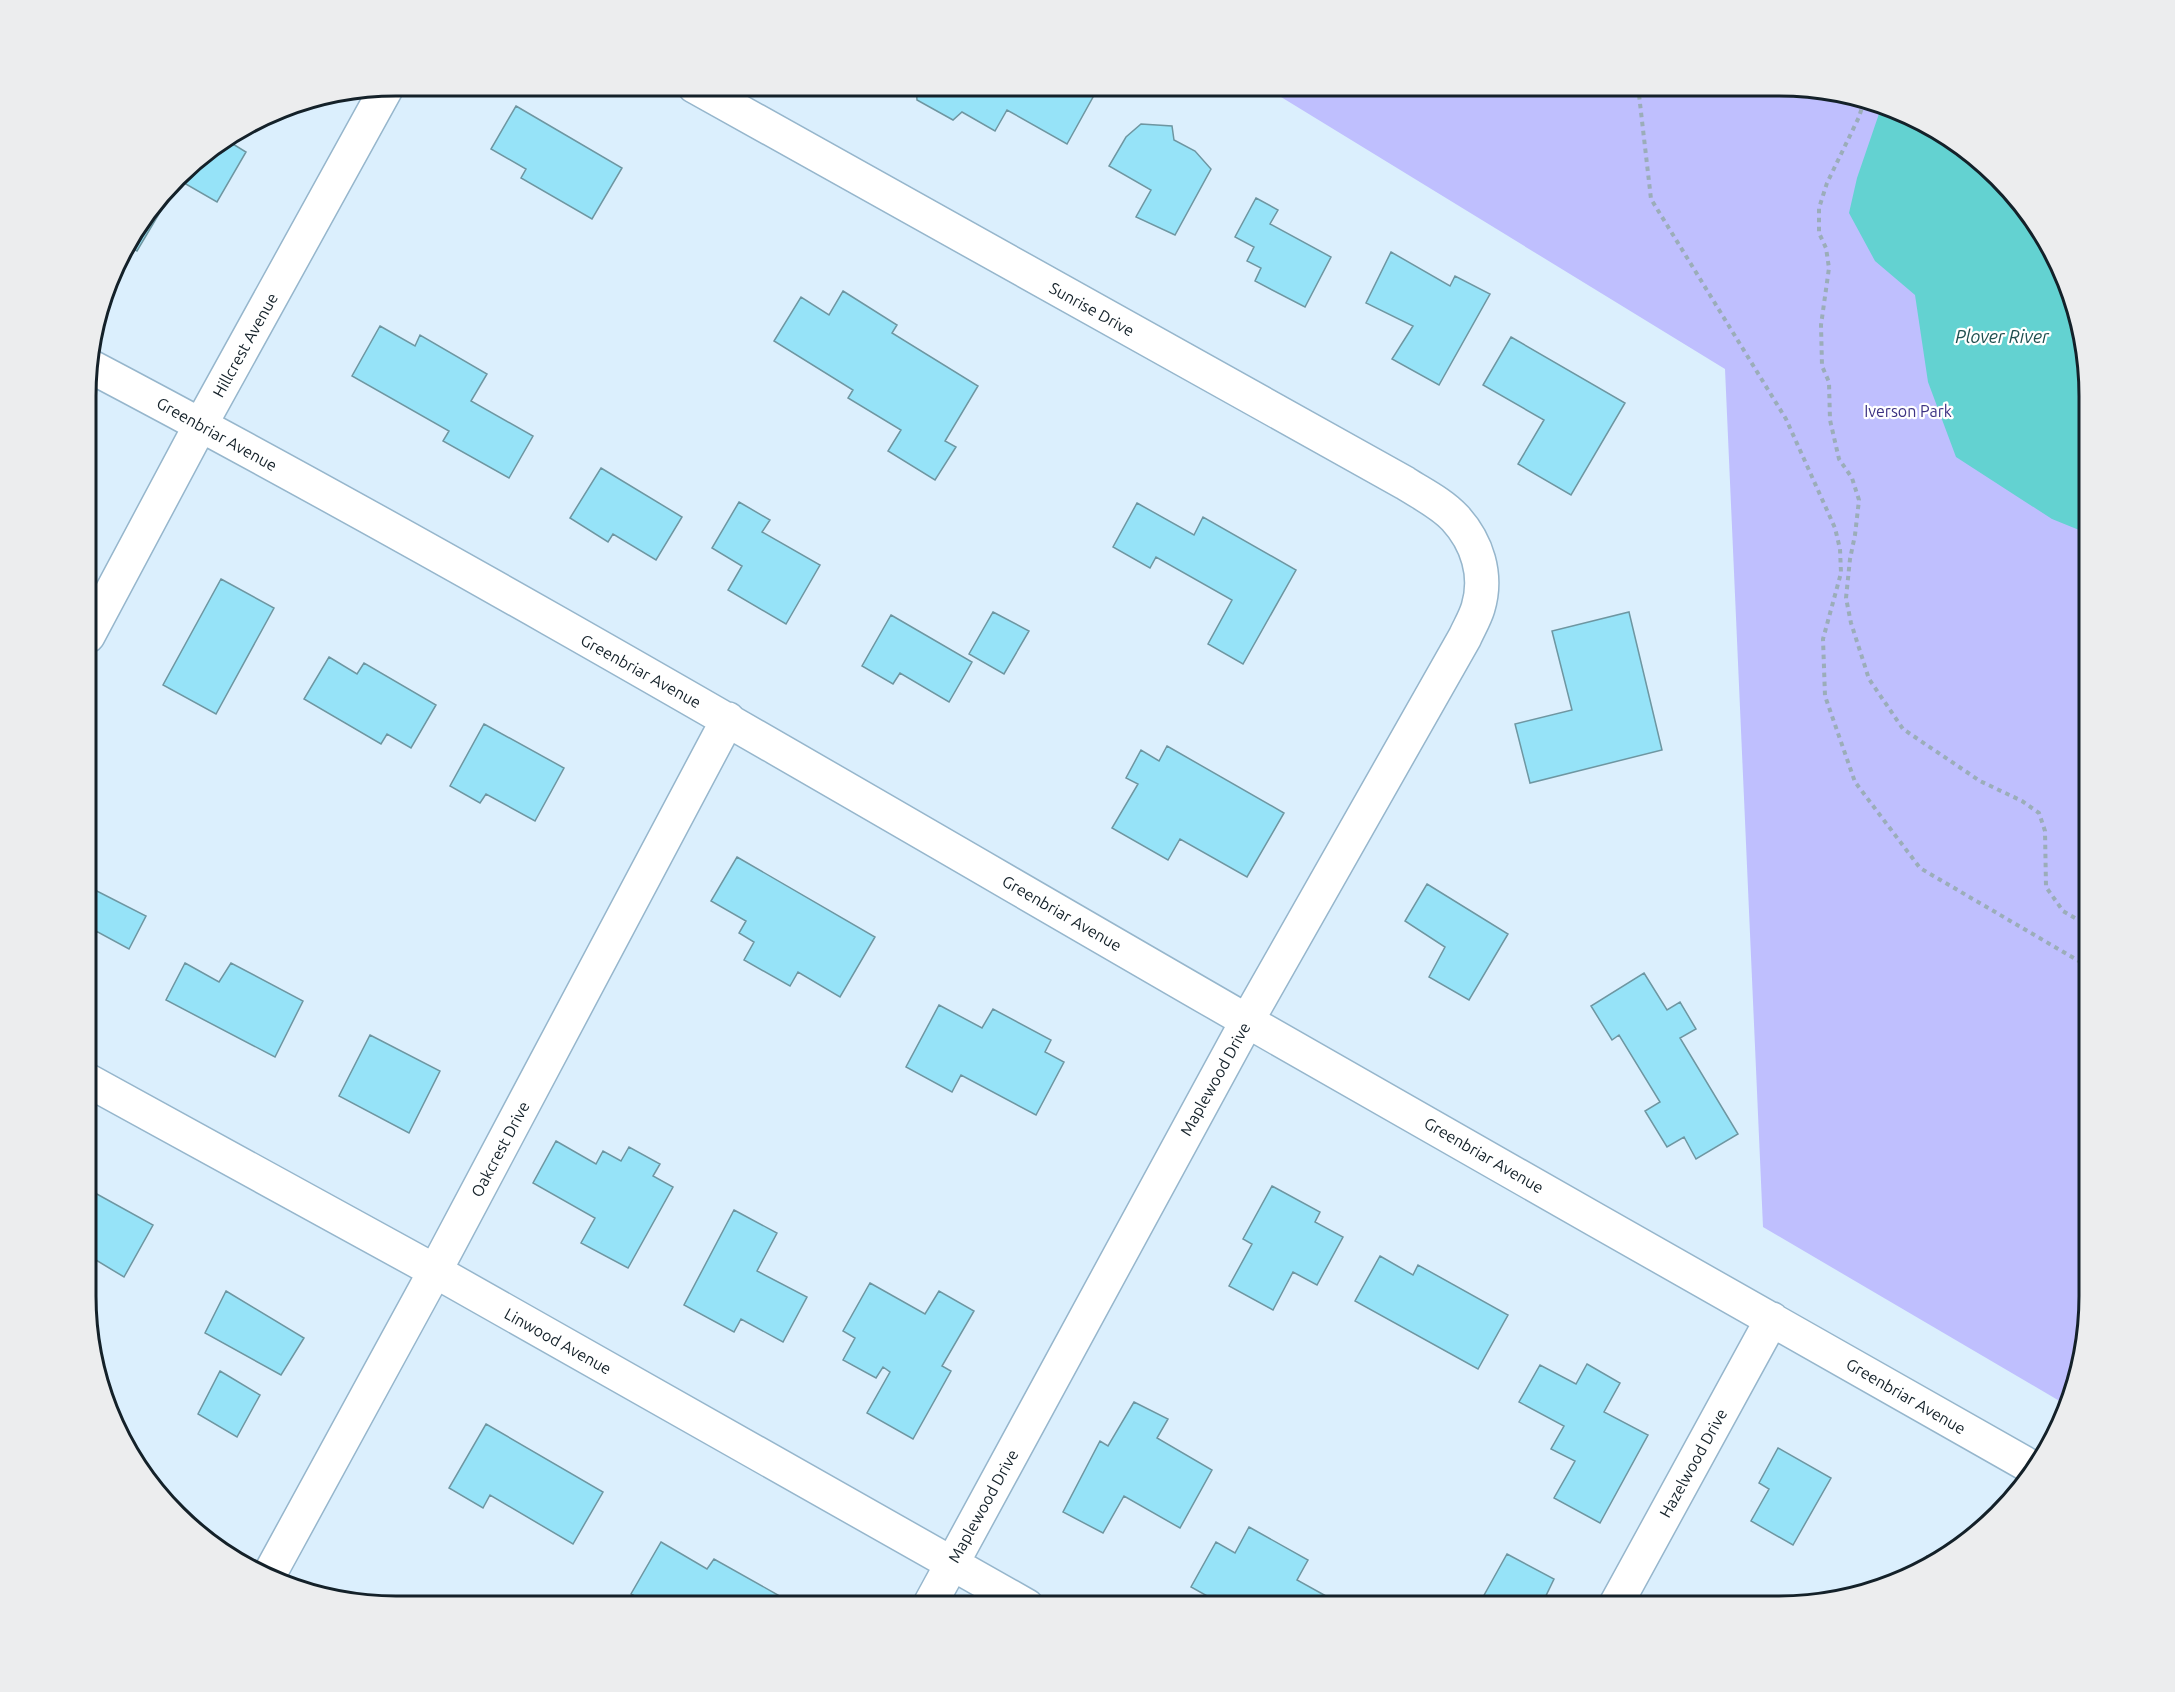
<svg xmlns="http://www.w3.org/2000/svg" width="2175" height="1692" viewBox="0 0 2175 1692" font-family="Ubuntu,sans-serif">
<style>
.green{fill:#bfbffe}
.water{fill:#63d2d1}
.building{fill:#96e3f8;stroke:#6e96a1;stroke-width:1.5}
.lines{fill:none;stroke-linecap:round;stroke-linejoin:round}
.street-casing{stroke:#96b6cc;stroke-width:36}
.path{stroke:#9badb9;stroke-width:4;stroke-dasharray:4.5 4.5;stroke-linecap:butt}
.street{stroke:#fff;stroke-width:33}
.labels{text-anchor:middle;stroke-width:4.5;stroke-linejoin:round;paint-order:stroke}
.street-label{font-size:16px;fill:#142129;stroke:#fff}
.park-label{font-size:16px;fill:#3c3283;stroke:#fff}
.water-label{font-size:18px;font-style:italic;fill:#1e4f4f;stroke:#fff}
.rim{fill:none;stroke:#142129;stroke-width:3}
</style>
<rect width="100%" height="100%" fill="#dbeffd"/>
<path class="green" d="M1263,86H1799L1898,109L1983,162L2058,259L2079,316L2089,396V1317L2068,1406L1763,1227L1725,369Z"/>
<path class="water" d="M1882,105L1898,109L1983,162L2058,259L2079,316L2089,396V534L2052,519L1956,457L1928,382L1915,295L1875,261L1849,213L1857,178Z"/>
<path class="building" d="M916,86H1094L1098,88L1067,144L1007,110L995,131L962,112L953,120L917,100Z
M516,106L622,168L592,219L521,178L526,169L491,149Z
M1141,124L1172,126L1174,140L1195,151L1211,169L1175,235L1136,217L1151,190L1109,166L1126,137Z
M228,141L246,152L217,202L179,180L137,251L126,245L192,162Z
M1256,198L1278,210L1270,224L1331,257L1305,307L1255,281L1261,268L1247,261L1254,247L1235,237Z
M1391,252L1450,286L1455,276L1490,294L1439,385L1392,359L1413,326L1366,303Z
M843,291L897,325L892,333L978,386L945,441L956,447L935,480L888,451L901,430L848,398L853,390L774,341L801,297L829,315Z
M380,326L415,346L420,335L487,374L471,401L533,436L509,478L443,441L449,431L352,376Z
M1511,337L1625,403L1571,495L1518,464L1544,420L1483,385Z
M601,468L682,517L656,560L613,534L608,542L570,518Z
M739,502L770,520L762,532L820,565L786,624L728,590L742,566L712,548Z
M1137,503L1194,535L1203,517L1296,570L1243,664L1208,644L1232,600L1156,557L1150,568L1113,547Z
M221,579L274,608L216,714L163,685Z
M993,612L1029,631L1004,674L969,654Z
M1629,612L1662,750L1530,783L1515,724L1572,710L1552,631Z
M891,615L972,662L949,702L900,673L893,684L862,666Z
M329,657L357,674L364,663L436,705L411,748L387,734L381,744L304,699Z
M484,724L564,768L535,821L486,794L480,803L450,786Z
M1167,746L1284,813L1247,877L1180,839L1168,860L1112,828L1138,784L1126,778L1141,750L1159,761Z
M737,857L875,937L840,997L798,972L790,986L744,960L754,942L739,933L746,921L711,901Z
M1427,884L1508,934L1469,1000L1429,977L1445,947L1405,921Z
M87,886L146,916L129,949L96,931L87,948Z
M185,963L219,982L231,963L303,1001L275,1057L166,1000Z
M1644,973L1667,1010L1680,1002L1696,1029L1680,1038L1738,1134L1696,1159L1684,1137L1667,1147L1645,1111L1660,1102L1619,1035L1612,1040L1591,1006Z
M939,1005L982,1028L993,1009L1051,1040L1045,1052L1064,1062L1036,1115L961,1075L952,1092L906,1067Z
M370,1035L440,1071L409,1133L339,1096Z
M556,1141L596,1164L603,1151L621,1161L629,1147L660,1164L653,1176L673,1187L628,1268L581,1243L595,1218L533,1183Z
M1272,1186L1320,1212L1315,1222L1343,1237L1317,1285L1293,1272L1273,1310L1229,1286L1252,1244L1243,1239Z
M86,1188L153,1225L124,1277L86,1254Z
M734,1210L777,1233L757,1271L807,1297L783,1342L741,1319L734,1332L684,1305Z
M1380,1256L1413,1275L1418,1265L1508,1315L1478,1369L1355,1301Z
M870,1283L925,1314L939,1291L974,1311L942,1366L951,1371L913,1439L867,1413L890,1372L883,1367L876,1378L843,1360L855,1338L843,1331Z
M226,1291L304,1338L281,1375L205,1333Z
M1587,1364L1620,1383L1604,1412L1648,1435L1600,1523L1554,1498L1575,1461L1551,1449L1564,1426L1519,1402L1540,1365L1576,1384Z
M220,1371L260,1395L237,1437L198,1414Z
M1134,1402L1168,1419L1157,1438L1212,1470L1180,1528L1124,1496L1103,1533L1063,1512L1100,1441L1108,1446Z
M486,1424L603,1492L573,1544L490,1495L483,1508L449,1488Z
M1778,1448L1831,1478L1793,1545L1751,1521L1769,1489L1759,1483Z
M1249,1527L1308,1560L1297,1580L1344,1606H1225L1191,1587L1216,1542L1235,1553Z
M661,1542L707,1569L714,1559L778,1595L772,1606H653L631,1594Z
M1507,1554L1554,1579L1541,1606H1478Z
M1927,1556L1935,1560L1918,1573Z
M1387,1599L1402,1606H1383Z"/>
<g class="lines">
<g class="street-casing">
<path id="street" d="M694,86L1405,483C1422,494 1441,503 1455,518C1477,542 1488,575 1478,608C1475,618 1469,628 1465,637L1247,1021L929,1606
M88,365C479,571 859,797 1242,1018C1505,1170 1769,1317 2033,1468
M88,636L201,424L387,87
M87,1080L435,1271L1027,1606
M268,1577L435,1271L728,719
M1615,1606L1772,1319"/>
</g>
<path class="path" d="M1638,86L1651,199L1786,419L1835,528L1840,549L1841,573L1823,639L1825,696L1855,782L1920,868L2089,967
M1864,101L1859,117L1827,183L1819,208V233L1826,248L1829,268L1821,325L1822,366L1829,382L1830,420L1839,459L1852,478L1859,500L1855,535L1850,559L1846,598L1851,623L1869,679L1903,729L1980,781L2022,801L2039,813L2045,831L2046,887L2063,911L2089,926"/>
<use href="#street" class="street"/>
</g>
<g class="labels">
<g class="street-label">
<text transform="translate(1092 309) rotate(29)" y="6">Sunrise Drive</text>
<text transform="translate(245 345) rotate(-61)" y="6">Hillcrest Avenue</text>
<text transform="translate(217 434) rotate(29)" y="6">Greenbriar Avenue</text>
<text transform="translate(641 671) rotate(29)" y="6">Greenbriar Avenue</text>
<text transform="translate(1062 913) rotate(30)" y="6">Greenbriar Avenue</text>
<text transform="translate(1215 1079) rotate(-61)" y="6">Maplewood Drive</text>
<text transform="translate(500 1149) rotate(-62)" y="6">Oakcrest Drive</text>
<text transform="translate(1484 1155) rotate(30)" y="6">Greenbriar Avenue</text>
<text transform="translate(558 1341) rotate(29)" y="6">Linwood Avenue</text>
<text transform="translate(1906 1396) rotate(30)" y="6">Greenbriar Avenue</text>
<text transform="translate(1693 1463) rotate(-61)" y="6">Hazelwood Drive</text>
<text transform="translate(983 1506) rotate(-61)" y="6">Maplewood Drive</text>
</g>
<g class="park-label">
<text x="1908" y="417">Iverson Park</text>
</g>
<g class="water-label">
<text x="2002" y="343">Plover River</text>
</g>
</g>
<path d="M0 0H2175V1692H0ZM396 96H1779A300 300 0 0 1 2079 396V1296A300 300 0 0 1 1779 1596H396A300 300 0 0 1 96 1296V396A300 300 0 0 1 396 96Z" fill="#ecedee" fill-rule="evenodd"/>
<path class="rim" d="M396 96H1779A300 300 0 0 1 2079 396V1296A300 300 0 0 1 1779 1596H396A300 300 0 0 1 96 1296V396A300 300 0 0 1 396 96Z"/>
</svg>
